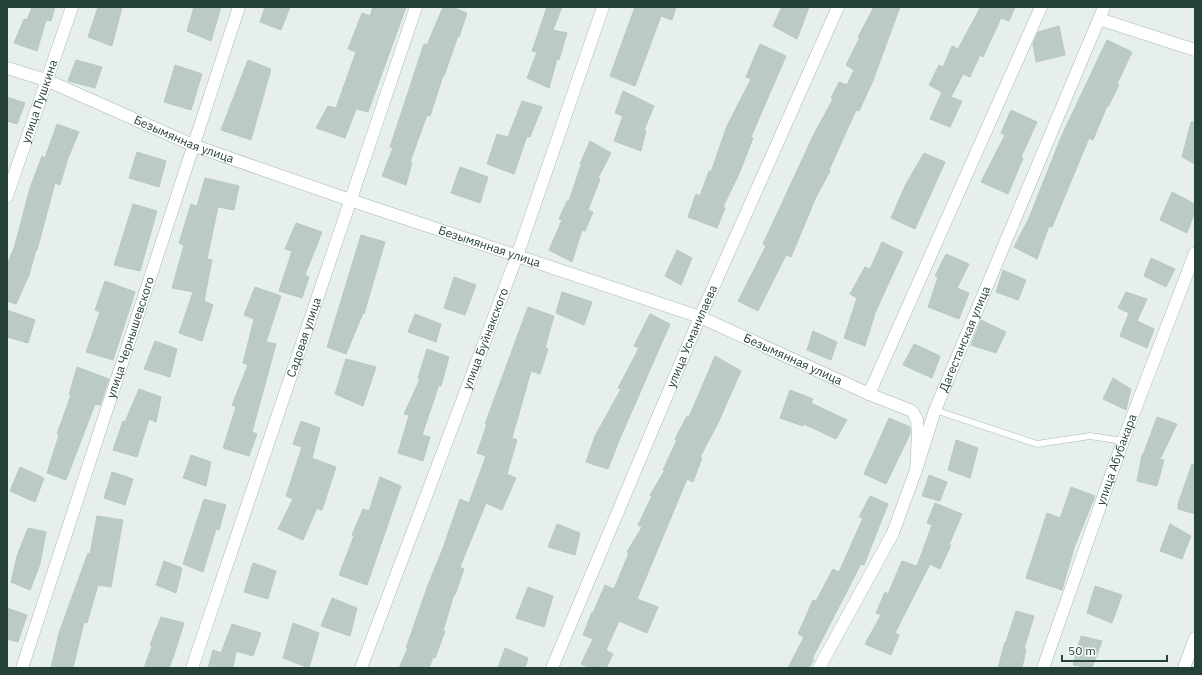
<svg xmlns="http://www.w3.org/2000/svg" width="1202" height="675" viewBox="0 0 1202 675" font-family="'IBM Plex Sans',sans-serif">
<style>
.building{fill:#bbcac4;stroke:#b8c9c2}
.lines{fill:none;stroke-linecap:round;stroke-linejoin:round}
.lane-casing{stroke:#a8b8b2;stroke-width:7}
.street-casing{stroke:#a8b8b2;stroke-width:13}
.lane{stroke:#fff;stroke-width:6}
.street{stroke:#fff;stroke-width:12}
.labels{text-anchor:middle;stroke-width:3;stroke-linejoin:round;paint-order:stroke}
.street-label{font-size:12px;fill:#24423a;stroke:#f7fbf9}
</style>
<rect width="100%" height="100%" fill="#e6efeb"/>
<path class="building" d="M32,7H55L51,21L46,20L37,51L14,43L24,19L27,20Z
M98,7H122L112,46L88,37Z
M194,7H221L211,41L187,31Z
M265,7H290L281,30L260,22Z
M373,7H406L368,112L356,109L345,138L316,128L328,106L336,108L356,52L348,49L362,13L370,16Z
M443,7H452L467,13L459,37L458,36L444,76H443L430,116L427,115L410,162L412,163L406,185L382,176L393,148L390,147L424,44L427,45Z
M547,7H562L553,30L567,33L559,60L557,59L549,88L527,78L537,52L532,51Z
M635,7H676L672,20L661,16L635,86L610,76Z
M782,7H809L797,39L773,26Z
M874,7H900L872,83L859,111L856,110L829,170L830,171L816,197L791,257L786,255L758,311L738,301L766,246L763,244L814,134L833,99L831,98L839,82L847,85L854,70L846,65L860,37H858Z
M979,7H1015L1009,21L1001,18L983,57L980,55L970,77L963,74L951,97L962,101L950,127L930,119L942,92L929,85L939,65L943,67L952,46L958,49L980,8Z
M1059,26L1065,55L1036,62L1033,44L1038,32Z
M1107,40L1132,52L1117,84L1119,85L1108,107L1107,106L1093,140L1089,138L1052,227L1049,226L1037,259L1014,247L1029,218L1062,135Z
M760,44L786,56L751,137L753,138L739,174L723,207L725,208L717,228L688,217L696,194L700,196L709,171L711,172L727,126L751,79L746,77Z
M76,60L102,67L95,88L68,81Z
M248,60L271,69L251,140L221,130Z
M175,65L202,74L191,110L164,102Z
M623,91L654,106L644,130L646,131L641,151L614,141L623,116L615,113Z
M7,97L25,103L17,124L7,121Z
M522,101L542,107L530,137L527,136L514,174L487,164L497,134L508,137Z
M1011,110L1037,122L1021,157L1023,158L1008,194L981,182L1005,135L1001,133Z
M1191,122H1195V164L1182,157Z
M57,124L79,132L68,158L60,185L55,183L37,250H36L29,275L16,304L7,301V265L15,245L30,188L42,156L45,158Z
M590,141L611,153L598,178L600,179L588,210L593,212L585,231L582,230L572,262L549,250L562,220L559,219L567,201H569L581,165L580,164Z
M137,152L166,161L159,187L129,178Z
M924,153L945,162L915,229L891,218L906,184Z
M460,167L488,177L480,203L451,193Z
M205,178L239,186L234,210L218,207L207,259L212,260L204,301L213,305L202,341L179,333L193,292L172,288L184,245L179,243L191,204L197,206Z
M1172,192L1195,204V211L1187,233L1160,220Z
M133,204L157,211L140,271L114,265Z
M296,223L322,232L305,275L309,277L302,298L279,291L292,251L285,249Z
M361,235L385,242L364,314L363,313L346,354L327,347Z
M882,242L903,252L875,313L865,346L844,338L857,298L850,294L865,267L870,269Z
M677,250L692,258L681,285L665,276Z
M946,254L969,264L957,288L969,293L959,319L928,307L938,277L935,276Z
M1151,258L1175,269L1166,287L1144,276Z
M1003,270L1026,280L1018,300L996,292Z
M454,277L476,285L465,315L444,308Z
M105,281L135,292L113,360L86,352L100,312L95,310Z
M255,287L281,296L266,342L276,344L252,432L257,434L249,456L223,448L236,407L232,405L248,365L243,363L254,319L244,315Z
M562,292L592,302L584,325L556,313Z
M1126,292L1147,299L1137,321L1154,329L1147,348L1120,336L1129,313L1118,308Z
M528,307L554,316L545,348L548,349L540,374L531,371L512,438L517,440L507,474L516,478L502,510L486,503L460,567L464,569L455,595L454,594L443,631H445L435,658L433,657L429,668H399L408,648H406L428,585L443,548L460,499L469,503L486,456L477,453L487,424H485Z
M7,310L35,320L28,343L7,337Z
M415,314L441,324L436,342L408,332Z
M650,314L670,324L618,443L608,469L586,462L595,436L621,389L618,388L639,348L634,346Z
M981,320L1006,332L996,353L971,345Z
M813,331L837,342L831,360L807,350Z
M155,341L177,349L170,377L144,369Z
M914,344L940,356L932,378L903,365Z
M427,349L449,357L441,386L439,385L422,435L430,437L423,461L398,453L409,415L404,414L420,379L418,378Z
M715,356L741,371L718,423L700,457L702,458L693,482L687,479L637,599L658,607L647,633L619,621L606,650L613,654L606,668H590L581,664L593,639L583,635L592,612L593,613L605,585L614,589L629,553L627,552L642,527L638,525L652,496L650,495L665,470H663L677,440L675,439L687,416L689,417Z
M346,359L376,367L363,406L335,394Z
M77,367L109,379L100,405L95,404L66,480L47,473L59,435L57,434L71,395H69Z
M1113,378L1131,389L1126,410L1103,399Z
M139,389L161,397L156,422L149,419L137,457L113,450L123,421L125,422Z
M790,390L813,399L811,403L847,420L836,439L804,424L803,426L780,418Z
M1157,417L1177,424L1160,459L1164,460L1157,486L1137,481L1142,455H1143Z
M889,418L910,427V434L886,484L864,474Z
M301,421L320,428L312,458L336,467L322,510L317,508L303,540L278,529L293,499L286,496L302,447L293,444Z
M956,440L978,448L970,478L948,470Z
M191,455L211,462L206,486L183,478Z
M1192,464L1195,465V514L1178,509V504Z
M20,467L44,478L35,502L10,491Z
M112,472L133,479L125,505L104,498Z
M929,475L947,482L940,501L922,496Z
M380,477L401,486L367,585L339,575L354,536L352,535L363,509L369,511Z
M1071,487L1095,496L1074,548L1062,590L1026,578L1047,513L1060,518Z
M870,496L888,504L864,565L861,564L812,659H814L809,668H788L804,637L798,634L813,600L816,601L833,569L839,572L863,518L859,517Z
M204,499L226,505L219,530L216,529L203,572L183,564Z
M935,503L962,514L949,545H951L940,569L930,564L895,633L899,635L891,655L865,644L881,615L876,613L885,592L888,594L902,561L917,566L932,525L927,523Z
M97,516L123,520L111,587L98,585L87,623L84,622L73,668H51L59,633L88,553L90,554Z
M557,524L580,533L575,555L548,547Z
M1170,524L1191,536L1182,559L1160,551Z
M28,528L46,532L40,564L30,590L11,582L17,556Z
M164,561L182,568L176,593L156,585Z
M253,563L276,571L268,599L244,592Z
M1095,586L1122,595L1112,623L1087,613Z
M528,587L553,596L544,627L516,618Z
M332,598L357,608L350,636L321,626Z
M7,608L27,615L18,642L7,639Z
M1016,611L1034,616L1024,649H1026L1022,668H998L1005,642H1006Z
M161,617L184,623L174,655L169,668H144L152,646L150,645Z
M293,623L319,633L309,668L283,658Z
M232,624L261,633L253,656L236,651L233,668H208L213,650L221,653Z
M1081,636L1102,641L1092,668L1073,665Z
M505,648L528,658L525,668H498Z"/>
<g class="lines">
<g class="lane-casing">
<path id="lane" d="M935,410L1037,444L1090,436L1123,441"/>
</g>
<g class="street-casing">
<g id="street">
<path d="M1099,19L1195,50"/>
<path id="s1" d="M7,68L46,80L195,146L350,200L700,317L869,394L912,411L917,420L918,435L916,470"/>
<path id="s2" d="M7,196L72,7"/>
<path d="M869,394L1041,7"/>
<path id="s3" d="M22,668L239,7"/>
<path id="s4" d="M192,668L416,7"/>
<path id="s5" d="M361,668L517,256L603,7"/>
<path id="s6" d="M552,668L700,317L838,7"/>
<path id="s7" d="M819,668L893,533L916,470L935,410L1104,7"/>
<path id="s8" d="M1043,668L1123,441L1195,253"/>
<path d="M1184,668L1195,638"/>
</g>
</g>
<use href="#lane" class="lane"/>
<use href="#street" class="street"/>
</g>
<g class="labels">
<g class="street-label">
<text dy="4" stroke="none"><textPath href="#s2" startOffset="100">улица Пушкина</textPath></text>
<text dy="4" stroke="none"><textPath href="#s1" startOffset="191">Безымянная улица</textPath></text>
<text dy="4" stroke="none"><textPath href="#s1" startOffset="515">Безымянная улица</textPath></text>
<text dy="4" stroke="none"><textPath href="#s6" startOffset="360">улица Усманилаева</textPath></text>
<text dy="4" stroke="none"><textPath href="#s4" startOffset="349">Садовая улица</textPath></text>
<text dy="4" stroke="none"><textPath href="#s3" startOffset="348">улица Чернышевского</textPath></text>
<text dy="4" stroke="none"><textPath href="#s5" startOffset="352">улица Буйнакского</textPath></text>
<text dy="4" stroke="none"><textPath href="#s7" startOffset="361">Дагестанская улица</textPath></text>
<text dy="4" stroke="none"><textPath href="#s1" startOffset="839">Безымянная улица</textPath></text>
<text dy="4" stroke="none"><textPath href="#s8" startOffset="221">улица Абубакара</textPath></text>
</g>
</g>
<rect width="1202" height="675" fill="none" stroke="#24423a" stroke-width="16"/>
<path d="M1062 655v6h105v-6" fill="none" stroke="#24423a" stroke-width="2"/>
<text x="1068" y="655" font-size="12" fill="#24423a" stroke="#f7fbf9" stroke-width="3" paint-order="stroke">50 m</text>
</svg>
